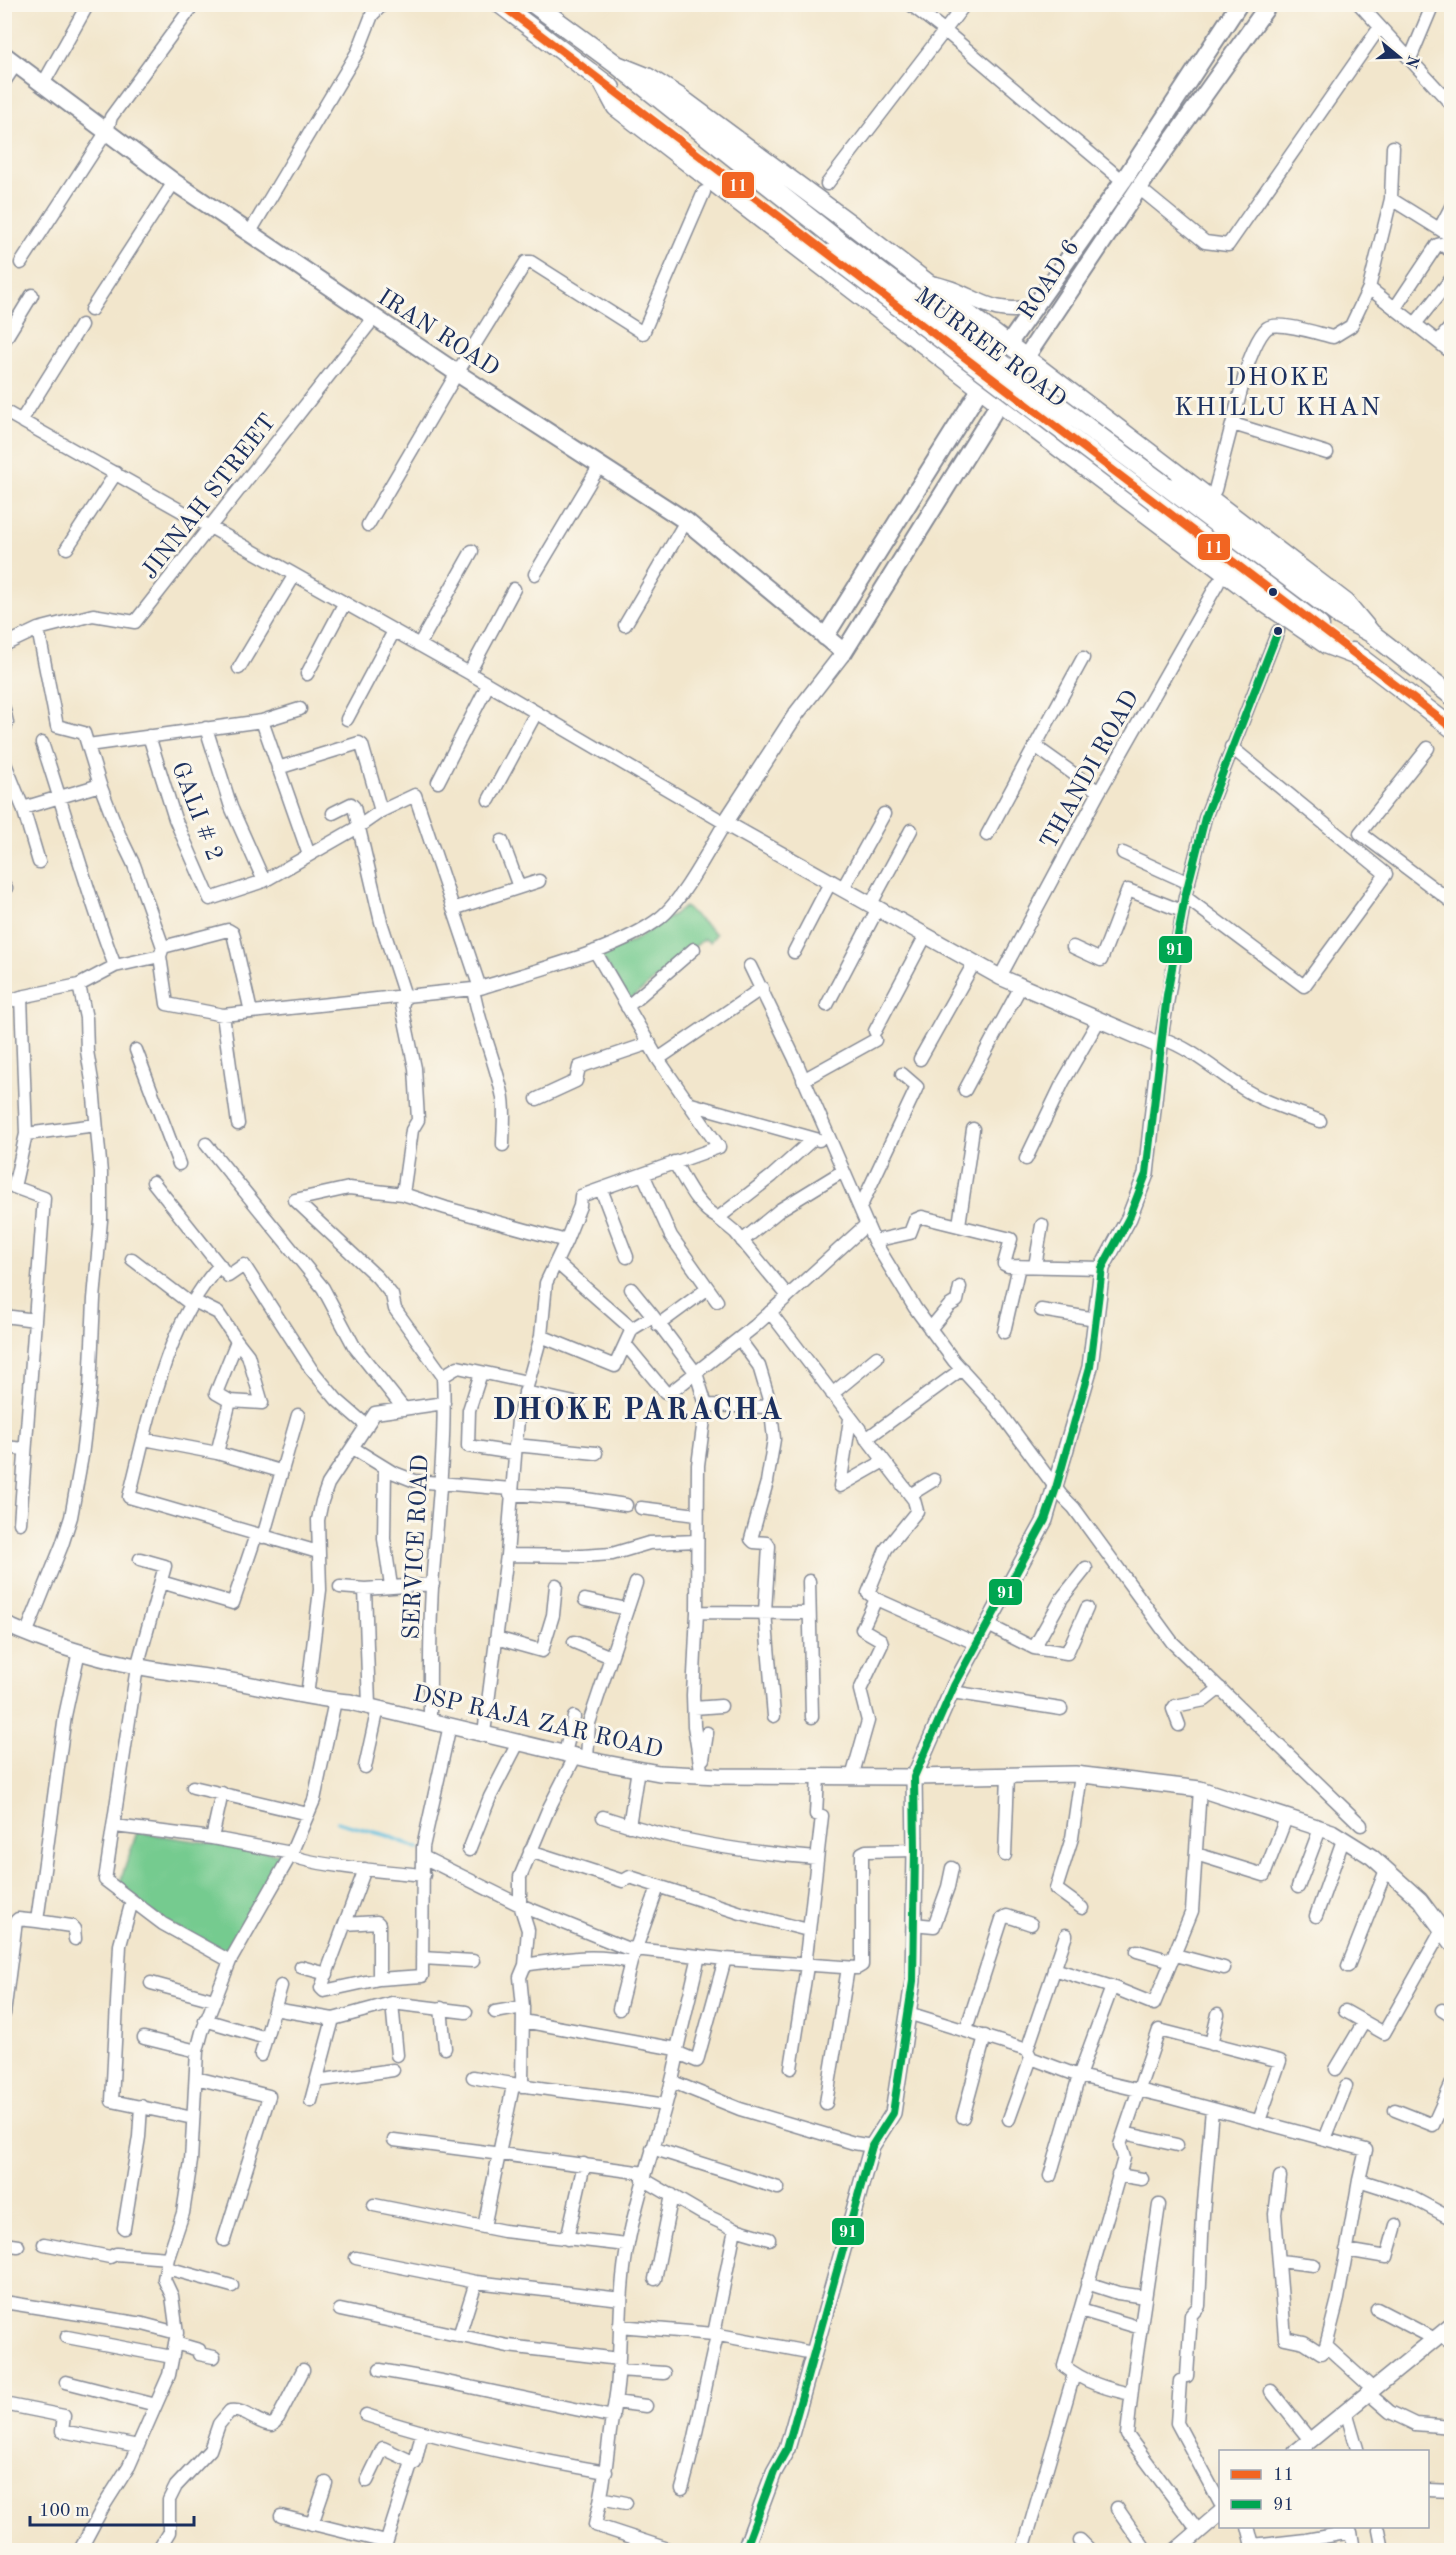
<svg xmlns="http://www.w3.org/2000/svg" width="1456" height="2555" viewBox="0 0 1456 2555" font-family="'Old Standard TT',serif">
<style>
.green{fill:#75cb8f;stroke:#487d76;stroke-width:1.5}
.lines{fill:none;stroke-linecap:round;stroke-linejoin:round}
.stream{stroke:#5fbddd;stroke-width:3}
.minor-casing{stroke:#868a95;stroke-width:15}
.tertiary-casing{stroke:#868a95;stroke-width:18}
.secondary-casing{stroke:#868a95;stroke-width:20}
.primary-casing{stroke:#868a95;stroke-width:21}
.minor{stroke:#fff;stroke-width:12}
.tertiary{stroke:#fff;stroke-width:15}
.secondary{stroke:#fff;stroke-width:16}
.primary{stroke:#fff;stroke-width:18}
.primary-bridge-casing{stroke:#868a95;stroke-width:21;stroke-linecap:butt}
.primary-bridge{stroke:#fff;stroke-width:18}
.bus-1-casing{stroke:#fbf7ec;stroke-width:12}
.bus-2-casing{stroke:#fbf7ec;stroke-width:12}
.bus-1{stroke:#f26522;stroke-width:8}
.bus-2{stroke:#00a651;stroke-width:8}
.bus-dot{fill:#1b2f5e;stroke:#fbf7ec;stroke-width:2}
.labels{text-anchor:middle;stroke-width:6;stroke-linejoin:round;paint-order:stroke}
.street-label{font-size:24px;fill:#1b2f5e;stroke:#fbf7ec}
.neighbourhood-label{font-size:26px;letter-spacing:1.5px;fill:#1b2f5e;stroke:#fbf7ec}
.district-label{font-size:30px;font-weight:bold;letter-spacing:1.5px;fill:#1b2f5e;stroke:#fbf7ec}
.line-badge{stroke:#fbf7ec;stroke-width:2}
.badge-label{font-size:16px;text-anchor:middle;font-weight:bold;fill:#fff}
</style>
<rect width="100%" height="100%" fill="#fbf7ec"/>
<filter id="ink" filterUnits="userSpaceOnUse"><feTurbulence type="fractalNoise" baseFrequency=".0167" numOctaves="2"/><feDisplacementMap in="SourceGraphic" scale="12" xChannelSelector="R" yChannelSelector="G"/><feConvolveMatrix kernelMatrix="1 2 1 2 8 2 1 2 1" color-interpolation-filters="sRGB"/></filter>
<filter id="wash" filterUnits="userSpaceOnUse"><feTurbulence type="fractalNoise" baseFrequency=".008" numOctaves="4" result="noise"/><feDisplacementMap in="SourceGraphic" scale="24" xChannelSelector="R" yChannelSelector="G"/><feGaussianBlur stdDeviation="1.35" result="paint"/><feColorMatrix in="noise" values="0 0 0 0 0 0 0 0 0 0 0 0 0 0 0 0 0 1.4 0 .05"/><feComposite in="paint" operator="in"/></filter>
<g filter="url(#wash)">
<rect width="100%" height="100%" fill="#f2e6cc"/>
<path class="green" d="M685,907L716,934L710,942L704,939L630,1000L601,956L633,941Z
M137,1832L287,1855L229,1957L147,1911L119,1885Z"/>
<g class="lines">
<path class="stream" d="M337,1822L387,1835L420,1849L387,1836Z"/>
</g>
</g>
<g filter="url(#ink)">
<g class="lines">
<g class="minor-casing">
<path id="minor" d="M374,4L372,15L383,4
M910,4L945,31L1123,181
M1359,4L1452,105
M1410,59L1433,4
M4,82L16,64
M43,84L88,4
M827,184L965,4
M1139,188L1205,242L1228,245L1380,27
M1391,199L1393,147
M1440,228L1452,205
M250,232L358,51L372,15
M1452,237L1391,199L1369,288L1452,353
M21,263L107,131L111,117L194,4
M1395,308L1437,245L1441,244L1452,252
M91,310L174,182
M1415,324L1452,278
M4,341L32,295
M1438,342L1452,325
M4,411L469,673L725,823C709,849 683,900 660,918C617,951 532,971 480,988L473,989L223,1015L167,1004L160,956L163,947L228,930L233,933L251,1012
M21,421L81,325
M1233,424L1327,453
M1215,490L1246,371C1249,359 1258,336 1267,328C1278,320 1319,334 1333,337L1351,326L1369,288
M368,525L457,373L526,262H531L643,333L704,192
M67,548L116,473
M535,574L600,465
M625,625L686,521
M38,629L57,726L84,733L100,785L119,834L134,865L163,947
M4,645L38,629L93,615L135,622L374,318
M419,645L472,551
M239,668L294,576
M469,673L514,589
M307,674L344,604
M4,709L7,723L4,730
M347,719L394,631
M262,721L309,855
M206,728L231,807L264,881
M149,736L175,819L210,899L264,881L358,827L381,811L415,795L480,988
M42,743C67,818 87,893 115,966
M88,745L262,721L300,709
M1035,746L1083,658
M1428,748L1360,833L1452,902
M4,761L23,808L39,862
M278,768L359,743L362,745L381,811
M438,782L488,685
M489,800L536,713
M23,808L100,785
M333,813L351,804L354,807L381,922L405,996L402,1006L415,1068L418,1120L412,1130L403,1194
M987,835L1035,746L1099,792
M502,841L519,887
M1123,853L1189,883
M4,885L6,888
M843,888L884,814
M1185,897L1304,986L1386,874L1231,747
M871,904L911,830
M453,909L539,881
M1073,947L1101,960L1128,890L1182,911
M794,952L831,881
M750,966L795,1059L874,1241L915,1308L954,1361L996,1407L1061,1495L1074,1508L1172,1642L1361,1825
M1000,977L1099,792L1218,583
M473,989C479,1025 494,1058 502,1093C506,1109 503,1129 503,1145
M4,1003L21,997L79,985L115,966L160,956
M827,1005L878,908
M627,1007L694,949
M223,1015L238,1124
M875,1031L926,935
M1161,1038C1193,1049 1218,1073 1247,1091C1270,1105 1295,1111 1320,1121
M1160,1046L1185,897L1205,818L1278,631
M136,1050L179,1164
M658,1059L762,988
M920,1059L974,963
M803,1080L875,1040
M965,1090L1021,986
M537,1099L576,1081L579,1067L650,1043
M691,1104L819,1140
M26,1134L96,1125
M206,1144L323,1288L354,1346L404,1409
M1026,1159L1063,1082L1099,1020
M674,1162C687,1183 696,1206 718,1218L772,1176L813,1139
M643,1174L671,1236L717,1301
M153,1182L228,1276L244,1265L311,1369L337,1400L367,1426
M601,1189L627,1257
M295,1200L349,1188L403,1194L446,1208L566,1241
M295,1200L377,1277L392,1295L395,1309L443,1376
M860,1208L917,1087L902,1074
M718,1218L735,1232L788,1296
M959,1225L973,1129
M742,1241L781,1209L843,1171
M874,1241L910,1233L915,1220L922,1217L1011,1239L1004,1264L1008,1266L1102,1268
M132,1259L192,1305
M556,1262L632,1329
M220,1265C164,1326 149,1420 129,1497L318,1552
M1035,1266L1042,1225
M631,1289L653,1316
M194,1301L218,1313L237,1341
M1041,1310L1096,1319
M770,1312L914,1500L917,1511L886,1549L868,1593L876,1599L862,1629L881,1640L882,1644L860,1690L868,1721L852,1777
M4,1316L35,1320
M658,1325L707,1289
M930,1329L949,1306L957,1301L960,1287
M1004,1332L1019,1266
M541,1336L615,1366L632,1329L653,1316L696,1373L706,1405L698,1465L697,1612L693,1695L694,1726L702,1776
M739,1339L759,1366L770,1403L774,1439L767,1482L751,1539L754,1542L767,1543L769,1546L765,1612L774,1716
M626,1345L665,1392L670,1393L755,1326L867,1224
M481,1373L469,1410L468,1446L514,1453
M443,1376L458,1367L527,1382
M525,1392L579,1404
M832,1394L877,1357
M706,1405L769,1407
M850,1419L840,1486L884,1461
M144,1439L217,1453L280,1471
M866,1439L962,1369
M515,1445L596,1453
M4,1447L25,1449
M353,1448L392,1472L415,1481L511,1489
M217,1453L230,1401L216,1393L237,1341L248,1355L262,1403L230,1401
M385,1468L384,1539L391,1586
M510,1494L586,1499L626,1505
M910,1495L934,1480
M641,1508L697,1515
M20,1523L44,1198L14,1187L26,1134L21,997
M263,1537L298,1415
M507,1555L582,1556L612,1554L649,1543L697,1541
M140,1559L165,1566L137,1667L105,1880L163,1924L230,1961
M809,1581L812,1717
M161,1582L233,1603L256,1535
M340,1587L365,1589
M876,1599L977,1644
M585,1600L627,1609
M697,1612L809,1613
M988,1625L1034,1648L1067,1653L1087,1608
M26,1634L62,1545L71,1517L82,1456L90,1389L94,1299L101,1220V1173L93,1087L87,1051L86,1018L79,985
M496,1638L542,1651L553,1615L556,1585
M574,1642L611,1657
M1034,1648L1062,1598L1086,1568
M952,1692L1061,1709
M307,1696L320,1590L318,1520L322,1501L328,1484L375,1413L444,1403
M369,1706L365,1589L433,1584
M694,1708L721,1706
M430,1720C430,1671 429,1622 433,1573C438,1508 446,1441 443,1376
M1179,1725L1173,1709L1175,1706L1205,1700L1220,1688
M484,1733L507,1555L518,1419L541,1336L546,1283L566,1241L580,1206L581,1196L719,1147L658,1059L595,951
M565,1753L574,1717
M587,1759L589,1723L636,1583
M703,1759L707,1733
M365,1767L378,1708
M1081,1775L1072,1838L1056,1889L1082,1908
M193,1787L308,1814
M603,1817C674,1841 742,1852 816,1858
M115,1826L212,1838L286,1852C297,1865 402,1873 424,1875
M629,1826L638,1769
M212,1838L222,1793
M469,1850L490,1797L519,1741
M530,1851L623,1881L630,1877L741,1913L808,1930
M1196,1854L1264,1875L1286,1818
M1005,1855L1008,1775
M423,1857L520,1905L626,1948L725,1959L857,1968L862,1965V1853L866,1851L915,1850
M365,1869L321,1988L324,1991L379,1979L422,1976L423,1847L450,1725
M1298,1887L1320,1829
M132,1901L120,1945L112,2101L193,2118
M1316,1916L1343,1840
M37,1921L71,1926L74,1929L75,1939
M345,1924L377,1922L379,1924V1979
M913,1924L934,1926L948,1887L952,1868
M1137,1951L1172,1961
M1175,1955L1224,1968
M422,1958L473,1961
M525,1965C563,1959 593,1953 631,1962L658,1887
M805,1966L822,1816L816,1814L818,1776
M1348,1966L1386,1870
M301,1967L327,1974
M1054,1969L1112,1987L1154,2004L1192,1911L1200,1789
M151,1983L214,2000
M392,2003L397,2055
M441,2008L445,2048
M274,2009L333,2019L392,2003L466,2012
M619,2009L631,1962
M1442,2010L1452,2016
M1345,2011L1384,2033L1442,1930
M495,2012L523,2007
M908,2013L1027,2050L1031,2058L1079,2076L1168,2097L1366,2150L1359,2180L1409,2196L1452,2219
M4,2014L16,1921L18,1919L37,1921L65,1716L79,1651
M205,2020L266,2038
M523,2021L677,2049
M966,2030L1002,1919L1007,1916L1031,1924
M144,2038L197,2051
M1211,2044L1218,2014
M1027,2050L1066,1935
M678,2053L697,2061L725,1959
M261,2055L281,1986
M791,2068L807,1966
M1336,2069L1364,2022
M473,2077C536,2090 601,2094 665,2105
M196,2078L269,2096L224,2240
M316,2081L393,2070
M673,2082L740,2109L854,2143L872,2146
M522,2086L523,2007L520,1977L525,1965L528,1930L520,1905V1877L548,1810L576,1755
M311,2101L333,2019
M826,2103L848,1968
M1395,2110L1433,2125L1452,2083
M963,2117L985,2036
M1009,2119L1031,2058
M1124,2133L1177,2145
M1325,2139L1346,2086
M394,2140L645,2173
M652,2148L778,2188
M1118,2175L1142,2179
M1050,2176L1079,2076L1112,1987
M1280,2177L1275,2214L1285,2338L1304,2342L1321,2353L1326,2346
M643,2179L703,2214L735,2229L769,2239
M1359,2180L1338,2299L1326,2346L1372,2388
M374,2205L504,2231L627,2245
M1159,2205L1133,2380L1127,2435L1199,2532
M484,2227L513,2086
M124,2228L139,2137L141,2106
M567,2239L584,2164
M4,2244L18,2246
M44,2244L110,2257L116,2254L168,2258
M1346,2250L1387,2257L1396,2225
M356,2258L476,2282L621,2299
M1280,2261L1314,2265
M167,2268L232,2286
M655,2279L672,2195
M1087,2283L1118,2293L1145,2297
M4,2302L143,2324L177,2333
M1377,2309L1435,2339
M340,2310L508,2346L619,2359
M1080,2310L1141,2328
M619,2326L714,2334L813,2353
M714,2334L735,2229
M1440,2335L1452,2342
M459,2336L476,2282
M67,2337L172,2357
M175,2343L199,2350V2354L214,2357
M380,2370L442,2381L613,2417
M618,2370L664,2373
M1187,2376L1191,2315L1199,2306L1203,2214L1212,2109
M1180,2381L1177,2423L1220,2503
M66,2382L156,2405
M1271,2391L1310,2440
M1367,2392L1390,2412L1415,2424L1452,2427
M1131,2394C1107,2389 1084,2382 1064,2366L1124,2158L1120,2145L1159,2030L1280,2061L1259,2121
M615,2402L646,2406
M4,2404L64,2416L62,2431L138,2446
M1346,2411L1358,2452
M366,2415C445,2441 525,2458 606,2472
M367,2481L383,2448L415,2463L422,2433
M682,2489C697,2439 704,2387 717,2336
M1428,2490L1452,2491
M601,2498L626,2503
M1117,2508L1146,2550
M281,2516L386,2542
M312,2524L326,2483
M1248,2526L1254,2550
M1379,2530L1383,2550
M1080,2540L1090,2550
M1253,2546L1306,2540L1351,2532L1354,2550
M80,2550L103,2507L129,2466L169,2375L177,2333L172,2296L164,2279L168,2258L183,2213L191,2161L197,2051L202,2032L230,1961L290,1856L314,1800L335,1701
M158,2550L169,2532V2500L176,2486L210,2450L219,2424L230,2411C247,2409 256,2424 272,2425L276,2422L303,2370
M384,2550L412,2462
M671,2550L595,2525C602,2496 606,2469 609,2440C611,2418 617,2398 618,2376C621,2332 619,2287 628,2244C640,2179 666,2118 678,2053L677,2049L699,1956
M1023,2550L1074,2374"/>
</g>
<g class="tertiary-casing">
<path id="tertiary" d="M927,283C973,289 983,318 1034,307
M4,1624C46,1643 91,1657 136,1666C167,1673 200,1675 232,1681C271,1688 310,1699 350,1702L600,1762L659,1773L718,1776L914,1777L1075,1774L1200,1789L1332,1832L1372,1857L1420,1900L1452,1943
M1296,2452L1452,2325
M745,2550L774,2472L787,2449L872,2146L893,2113L913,1981L915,1850L914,1777L954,1686L1045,1520L1090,1367L1102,1268L1129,1218L1146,1174L1160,1046L1000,977L725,823L796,714L844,652
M1177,2550L1220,2513"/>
</g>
<g class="secondary-casing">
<path id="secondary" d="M4,55L174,182L457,373L686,521L844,652L1006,392
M1000,356L1123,181L1239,4
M1018,369L1151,170L1269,4
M825,637L987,378"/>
</g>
<g class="primary-casing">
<path id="primary" d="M500,4L611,88
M534,4L617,65L840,242
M617,65L647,77L679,97L849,223L1346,603L1371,633
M602,81L616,107L1000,403L1265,603L1327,645L1362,658
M1166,486L1340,616L1371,633L1452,696
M1156,502L1320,626
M1353,652L1452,728"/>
</g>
<use href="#minor" class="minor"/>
<use href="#tertiary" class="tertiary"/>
<use href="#secondary" class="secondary"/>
<use href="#primary" class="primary"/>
<g class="primary-bridge-casing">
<path id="primary-bridge" d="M840,242L1166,486
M829,254L1156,502"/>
</g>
<use href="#primary-bridge" class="primary-bridge"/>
<g class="bus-1-casing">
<path id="bus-1" d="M500,4L1452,728"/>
</g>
<g class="bus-2-casing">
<path id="bus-2" d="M745,2550L774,2472L787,2449L872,2146L893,2113L913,1981L915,1850L914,1777L954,1686L1045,1520L1056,1488L1090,1367L1102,1268L1129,1218L1146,1174L1167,995L1185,897L1205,818L1278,631"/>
</g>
<use href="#bus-1" class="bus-1"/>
<use href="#bus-2" class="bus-2"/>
</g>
</g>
<g class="bus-dot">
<circle cx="1273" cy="592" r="5"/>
<circle cx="1278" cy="631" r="5"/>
</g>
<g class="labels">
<g class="street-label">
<text transform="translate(1048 279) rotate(-56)" y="8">ROAD 6</text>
<text transform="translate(439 332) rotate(33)" y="8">IRAN ROAD</text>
<text transform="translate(991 347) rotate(37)" y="8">MURREE ROAD</text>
<text transform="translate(208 496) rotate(-52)" y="8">JINNAH STREET</text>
<text transform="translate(1089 769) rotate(-61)" y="8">THANDI ROAD</text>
<text transform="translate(198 811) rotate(69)" y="8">GALI # 2</text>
<text transform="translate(415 1547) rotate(-87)" y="8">SERVICE ROAD</text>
<text transform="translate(538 1721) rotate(13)" y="8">DSP RAJA ZAR ROAD</text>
</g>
<g class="neighbourhood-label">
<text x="1278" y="385">DHOKE<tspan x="1278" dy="30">KHILLU KHAN</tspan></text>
</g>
<g class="district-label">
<text x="638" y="1419">DHOKE PARACHA</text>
</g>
</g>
<g class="line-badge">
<rect x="721" y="171" width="34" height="28" rx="6" fill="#f26522"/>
<rect x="1197" y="533" width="34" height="28" rx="6" fill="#f26522"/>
<rect x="1158" y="935" width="35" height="29" rx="6" fill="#00a651"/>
<rect x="988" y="1578" width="35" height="28" rx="6" fill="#00a651"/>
<rect x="831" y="2217" width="34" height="29" rx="6" fill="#00a651"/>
</g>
<g class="badge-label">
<text x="738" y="191">11</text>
<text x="1214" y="553">11</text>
<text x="1175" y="955">91</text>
<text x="1006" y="1598">91</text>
<text x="848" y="2237">91</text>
</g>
<rect width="1456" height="2555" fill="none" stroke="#fbf7ec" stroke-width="24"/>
<rect x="1219" y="2450" width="210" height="78" fill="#fbf7ec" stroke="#a1a7b3" stroke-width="1.5"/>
<rect x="1231" y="2470" width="30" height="9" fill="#f26522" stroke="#a1a7b3" stroke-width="1.5"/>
<text x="1273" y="2480" font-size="18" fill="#1b2f5e">11</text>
<rect x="1231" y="2500" width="30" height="9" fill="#00a651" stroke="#a1a7b3" stroke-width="1.5"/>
<text x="1273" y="2510" font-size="18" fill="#1b2f5e">91</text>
<g transform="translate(1399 57) rotate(109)" stroke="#fbf7ec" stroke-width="4.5" paint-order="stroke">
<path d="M0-4.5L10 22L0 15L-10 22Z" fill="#1b2f5e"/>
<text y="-9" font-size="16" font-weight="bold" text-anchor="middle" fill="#1b2f5e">N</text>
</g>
<path d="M30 2516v9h164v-9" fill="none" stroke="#1b2f5e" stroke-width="3"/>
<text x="39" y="2516" font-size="18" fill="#1b2f5e" stroke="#fbf7ec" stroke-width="4.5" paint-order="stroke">100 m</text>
</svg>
